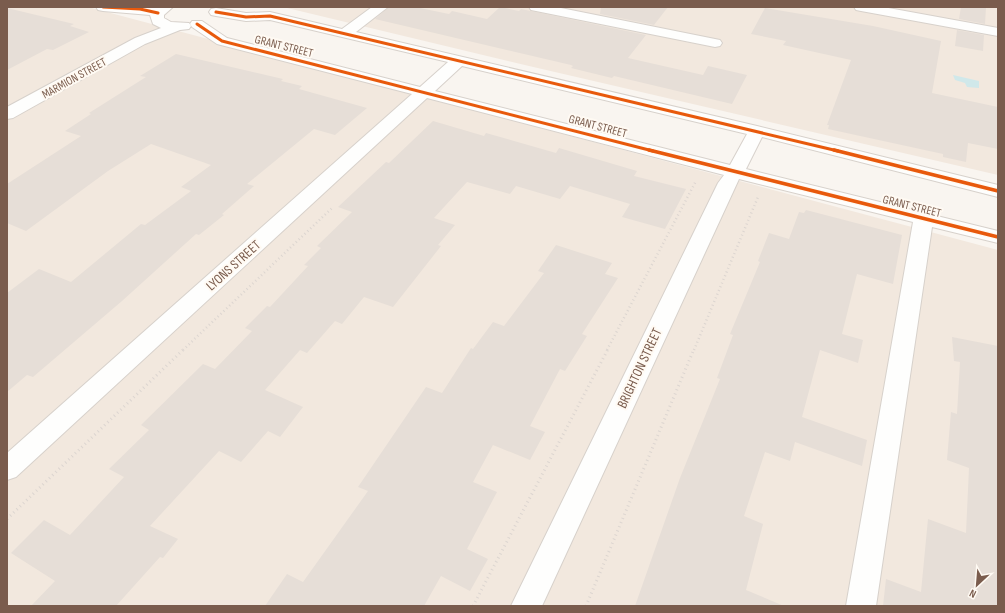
<svg xmlns="http://www.w3.org/2000/svg" width="1005" height="613" viewBox="0 0 1005 613" font-family="'Sofia Sans Condensed',sans-serif">
<style>
.residential{fill:#f2e8de}
.water{fill:#d0e8ea}
.building{fill:#e6ded7}
.lines{fill:none;stroke-linecap:round;stroke-linejoin:round}
.minor-casing{stroke:#d7d1cb;stroke-width:2}
.path-far1{stroke:#dcd5d0;stroke-width:2.5;stroke-dasharray:1 3;stroke-linecap:butt}
.path{stroke:#dcd5d0;stroke-width:3;stroke-dasharray:1 3.5;stroke-linecap:butt}
.minor{fill:#fefefd;fill-rule:evenodd}
.cycleway-far1-casing{stroke:#fffaf3;stroke-width:4.5}
.cycleway-casing{stroke:#fffaf3;stroke-width:6}
.cycleway-far1{stroke:#e8590c;stroke-width:3}
.cycleway{stroke:#e8590c;stroke-width:3.5}
.labels{text-anchor:middle;stroke-width:4;stroke-linejoin:round;paint-order:stroke}
.far-street-label{font-size:12px;fill:#7a5c4d;stroke:#fffaf3}
.street-label{font-size:14px;fill:#7a5c4d;stroke:#fffaf3}
</style>
<rect width="100%" height="100%" fill="#f9f5f0"/>
<path class="residential" d="M7,7H88L998,250V606H7Z
M283,7H998V175L529,66Z"/>
<path class="water" d="M953,75L979,81V88L967,87L965,83L955,80Z"/>
<path class="building" d="M389,7H415L449,14L452,11L487,19L500,7L519,11L521,9L646,35L628,58L703,75L708,66L747,75L732,104L614,76L612,78L571,68L573,66L571,65L375,19Z
M601,7H668L654,25L600,14Z
M961,7H986L985,24L959,19Z
M7,8L74,24L70,26L89,32L53,50L47,49L7,70Z
M765,8L873,26L941,41L932,93L998,107V149L968,143L966,162L943,157V154L828,129L829,125H827L851,60L783,45L786,41L751,34Z
M957,30L984,35L983,51L955,46Z
M176,54L283,79L281,81L302,86L299,89L367,108L335,135L314,129L247,184L254,186L222,214L224,215L199,235L196,234L122,301L33,377L27,375L7,392V293L39,269L71,282L141,224L145,225L191,191L181,187L211,165L151,144L108,171L26,231L7,223V184L81,136L65,131L91,114L89,113L146,77L140,76Z
M433,121L484,136L486,133L556,153L559,148L637,171L634,176L686,189L665,229L622,217L630,204L570,186L560,199L516,186L510,194L467,182L434,218L455,225L438,245L441,246L393,307L364,297L342,324L335,321L307,353L300,350L265,390L303,407L280,437L268,431L241,462L219,451L150,526L178,539L163,558L160,557L116,606H31L55,581L11,553L44,520L70,535L124,477L109,469L149,430L141,425L203,364L215,369L252,331L245,328L267,306L270,307L308,266L304,265L321,248L317,246L352,212L338,207L386,162L389,163Z
M806,210L902,235L893,284L857,274L842,334L863,340L858,363L820,350L802,417L867,440L862,466L795,442L790,461L765,452L744,516L763,524L746,590L784,606H635L680,478L720,379L717,378L733,335L730,334L760,262L758,261L769,233L789,239L799,212L804,213Z
M556,245L612,263L605,274L618,278L582,334L587,336L565,371L560,369L530,426L545,432L530,460L493,445L473,482L497,492L467,549L488,559L470,591L441,576L424,606H265L287,574L303,582L368,491L358,487L426,387L442,393L471,348L473,349L493,322L504,326L544,273L538,271Z
M952,337L998,346V606H883L886,579L921,592L928,519L966,533L969,468L947,460L951,412L957,414L960,362L954,361Z"/>
<g class="lines">
<g class="minor-casing">
<path id="minor" d="M96,7H173L164,15V18L171,22L189,23L191,26L189,29L180,30L145,44L13,118L7,119V107L135,38L161,28L153,24L150,15L103,11L98,10Z
M372,7H388L356,32L757,126L998,185V197L762,137L746,169L998,231V243L932,227L876,606H846L913,222L739,179L542,606H511L718,183L724,175L427,98L16,477L7,480V453L412,94L217,44L192,27L190,24L192,21H202L227,38L420,87L448,62L270,20L246,21L216,16L211,15L209,12L211,9L216,8L246,13L270,12L342,29ZM462,66L747,134L730,165L435,91Z
M529,7H556L715,39L720,40L722,43L720,46L715,47L536,11L531,10Z
M854,7H883L998,28V36L861,11L856,10Z"/>
</g>
<path class="path-far1" d="M183,350L332,208
M607,350L696,181
M694,350L758,197"/>
<path class="path" d="M7,519L184,349
M473,606L608,349
M586,606L694,349"/>
<use href="#minor" class="minor"/>
<g class="cycleway-far1-casing">
<path id="cycleway-far1" d="M103,7L140,9L158,13
M216,12L246,17L270,16L838,151
M197,24L222,41L653,151"/>
</g>
<g class="cycleway-casing">
<path id="cycleway" d="M649,150L998,237
M834,150L998,191"/>
</g>
<use href="#cycleway-far1" class="cycleway-far1"/>
<use href="#cycleway" class="cycleway"/>
</g>
<g class="labels">
<g class="far-street-label">
<text transform="translate(284 46) rotate(14)" y="4">GRANT STREET</text>
<text transform="translate(74 78) rotate(-29)" y="4">MARMION STREET</text>
<text transform="translate(598 126) rotate(15)" y="4">GRANT STREET</text>
<text transform="translate(912 206) rotate(14)" y="4">GRANT STREET</text>
</g>
<g class="street-label">
<text transform="translate(233 265) rotate(-42)" y="5">LYONS STREET</text>
<text transform="translate(639 368) rotate(-65)" y="5">BRIGHTON STREET</text>
</g>
</g>
<rect width="1005" height="613" fill="none" stroke="#7a5c4d" stroke-width="16"/>
<g transform="translate(977 585) rotate(206)" stroke="#fffaf3" stroke-width="3" paint-order="stroke">
<path d="M0-3L7 15L0 10L-7 15Z" fill="#7a5c4d"/>
<text y="-6" font-size="11" font-weight="bold" text-anchor="middle" fill="#7a5c4d">N</text>
</g>
</svg>
